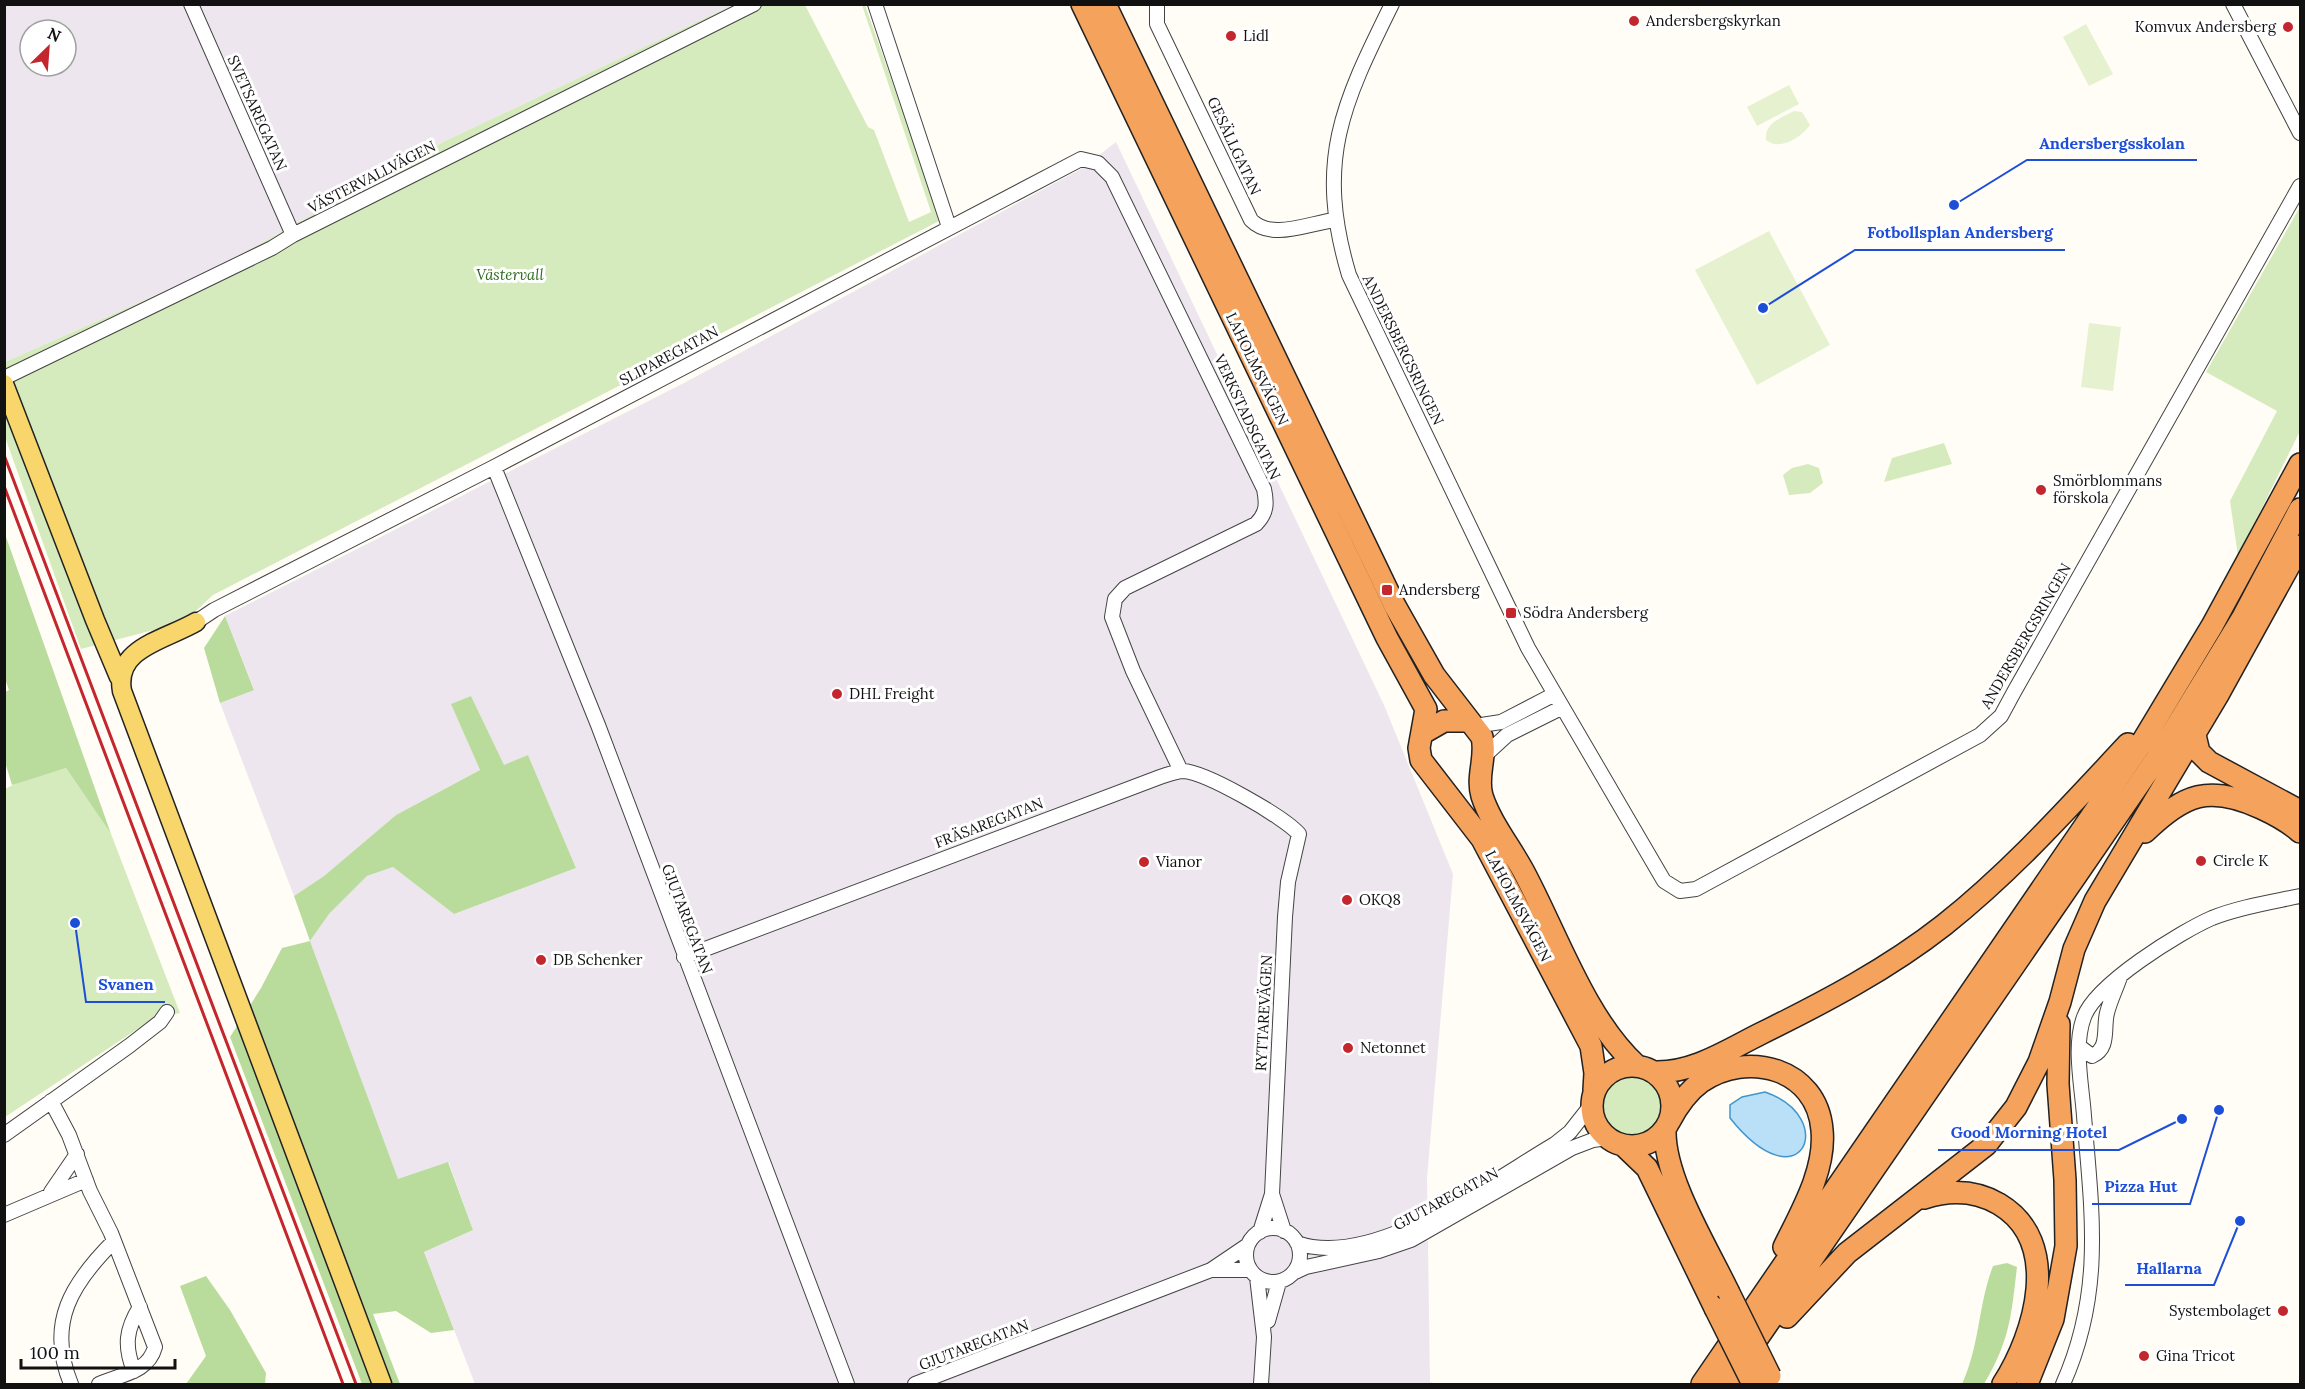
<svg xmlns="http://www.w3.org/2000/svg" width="2305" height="1389" viewBox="0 0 2305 1389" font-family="Lora,serif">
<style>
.industrial{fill:#eee6ef;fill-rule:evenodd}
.green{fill:#d5ebbd}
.forest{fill:#b9dc9c}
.pitch{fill:#e6f2cf}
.water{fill:#b9e0f7;stroke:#3f96cf;stroke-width:1.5}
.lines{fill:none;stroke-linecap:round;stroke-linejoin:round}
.minor-casing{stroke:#444;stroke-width:16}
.major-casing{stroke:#222;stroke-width:21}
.highway-casing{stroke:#222;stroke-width:24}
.minor{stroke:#fff;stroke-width:14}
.major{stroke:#f9d66b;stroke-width:18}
.highway{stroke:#f5a25d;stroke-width:21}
.rail{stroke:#c4262e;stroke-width:3}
.highway-bridge-casing{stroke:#222;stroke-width:24;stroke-linecap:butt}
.highway-bridge{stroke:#f5a25d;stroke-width:21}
.poi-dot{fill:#c4262e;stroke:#fff;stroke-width:2}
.labels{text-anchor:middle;stroke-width:6;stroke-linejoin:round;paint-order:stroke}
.poi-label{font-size:15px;fill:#111;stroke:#fff;text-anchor:start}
.street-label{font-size:15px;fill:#111;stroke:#fff}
.park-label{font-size:15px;font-style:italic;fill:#2f6b1f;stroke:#fff}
.leader{fill:none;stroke:#1d4ed8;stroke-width:2}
.callout-dot{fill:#1d4ed8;stroke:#fff;stroke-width:2}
.callout-label{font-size:16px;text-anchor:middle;font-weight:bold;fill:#1d4ed8;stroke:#fff;stroke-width:6;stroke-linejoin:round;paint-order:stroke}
</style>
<rect width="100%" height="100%" fill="#fffdf5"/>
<path class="industrial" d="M5,5H733L443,142L217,268L5,362ZM30,30H66V66H30Z
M1116,142L1384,705L1453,874L1427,1178L1430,1382L1435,1384H475L424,1252L473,1230L449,1163L398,1180L310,941L329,914L367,876L393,867L454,914L576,868L528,755L504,766L471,696L452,705L480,770L396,815L324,876L294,896L220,703L254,689L225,616L684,383L1081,169Z"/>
<path class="green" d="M733,5H805L868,127L874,130L909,222L931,212L862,5H865L941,220L213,595L184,622L81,649L5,437V362L217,268L443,142Z
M2300,207V431L2238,556L2230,501L2277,411L2206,372Z
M1944,443L1952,464L1884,482L1892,458Z
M1808,464L1819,468L1823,483L1810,493L1789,495L1783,475L1792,468Z
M66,768L111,834L180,1013L154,1018L5,1117V789L21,781Z
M1603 1106a29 29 0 1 1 58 0a29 29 0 1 1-58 0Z"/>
<path class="forest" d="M4,534H5L111,834L66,768L12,785L5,762V692L9,690L4,676Z
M225,616L254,690L220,703L204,648Z
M471,696L504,765L528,755L576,868L454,914L393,867L367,876L329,914L310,941L398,1179L448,1162L473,1230L424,1252L454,1330L431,1333L396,1311L373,1314L400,1384H362L230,1037L261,988L282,948L310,941L294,896L324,876L396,815L480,770L451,704Z
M2007,1263L2017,1267C2011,1317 2010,1340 1984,1384H1962C1980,1345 1978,1305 1993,1266Z
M206,1276L230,1310L266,1373L265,1384H186L206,1356L180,1286Z"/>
<path class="pitch" d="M2086,24L2113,74L2089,86L2063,37Z
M1789,85L1799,104L1757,126L1747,107Z
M1794,111L1802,112L1810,125C1801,138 1779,151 1766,140C1764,123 1781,118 1794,111Z
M1769,231L1830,345L1757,385L1695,270Z
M2089,323L2121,327L2113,391L2081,387Z"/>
<path class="water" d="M1765,1092C1840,1118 1801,1207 1730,1118V1105L1742,1097Z"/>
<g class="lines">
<g class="minor-casing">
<path id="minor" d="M191,4L293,235
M875,4L949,227
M1157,4V24L1251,220C1271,241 1309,223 1335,220
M1392,4C1342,105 1315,161 1349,275L1528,648L1664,881L1680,891L1696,889L1980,735L2001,716L2014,692L2300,186
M2233,4L2300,133
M4,378L272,248L293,235L754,4
M494,467L598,725L847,1384
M196,622L214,610L494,467L1081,159L1098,163L1112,177L1264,489C1267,503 1267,513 1256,524L1125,588L1115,599L1112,617L1133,671L1181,771
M1475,726L1501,722L1553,695
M1483,757L1507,735L1561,708
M684,957L1160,777C1167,775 1176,771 1183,771C1206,772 1284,817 1299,834L1288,882L1285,917L1272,1194L1260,1232
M2080,1047L2092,1056C2110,1048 2103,1029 2107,1013C2110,1001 2116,989 2120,977
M51,1101L69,1135L90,1191L111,1233L155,1347C148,1373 121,1374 99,1384
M4,1135L129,1046L160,1022L167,1012
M51,1192L77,1154
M1272,1194L1284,1231
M4,1215L86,1180
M1246 1255a27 27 0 1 1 54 0a27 27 0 1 1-54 0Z
M1297,1243C1373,1270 1490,1182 1555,1144L1570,1132L1592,1104
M1214,1270H1250
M1293,1273L1306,1267L1379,1251L1411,1240L1572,1148L1593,1140L1608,1138
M1257,1277L1264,1337L1261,1384
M1268,1321L1279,1282
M134,1371C124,1346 126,1329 140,1307
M71,1384C46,1323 72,1283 114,1241
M915,1384L1211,1270L1248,1245
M2063,1384C2104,1292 2092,1213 2084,1116C2082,1086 2073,1046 2084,1017C2096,984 2180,932 2212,918C2239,907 2272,902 2300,896"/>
</g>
<g class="major-casing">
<path id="major" d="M4,384L95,620L119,677
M196,622C165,640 114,648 122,691L382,1384"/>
</g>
<g class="highway-casing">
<path id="highway" d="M1082,4L1387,638L1426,709L1419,748L1421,760L1482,839L1591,1046L1595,1073L1594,1090
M1105,4L1395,606L1434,675L1482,737C1487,757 1476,776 1482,796C1491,824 1513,850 1526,876C1558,937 1586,1019 1636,1065
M1423,733L1444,721H1468
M2195,735L2199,752L2209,762L2300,811
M2145,832C2184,794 2209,784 2261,808C2274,814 2289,822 2300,832
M1592 1106a40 40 0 1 1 80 0a40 40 0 1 1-80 0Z
M1655,1072C1693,1073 1726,1051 1760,1034C1823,1003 1888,969 1944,925C2012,871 2069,807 2128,744
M1669,1122C1677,1107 1687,1092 1701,1082C1747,1050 1817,1068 1822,1130C1826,1170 1801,1212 1784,1247
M1665,1130C1664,1178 1706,1245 1728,1291
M1623,1145L1647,1168L1715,1308
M1924,1198C1949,1190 1975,1190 1999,1204C2063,1242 2035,1334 2003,1384
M1787,1317L1847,1253L1986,1145L2016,1107L2039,1062L2060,1002L2074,949L2095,901L2219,693L2300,546
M1702,1384L2141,744L2212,626L2300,464
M1726,1384L2157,758L2243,617L2300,509
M2027,1384L2053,1319L2066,1246L2065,1180L2058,1084L2059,1024"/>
</g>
<use href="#minor" class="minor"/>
<use href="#major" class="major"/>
<use href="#highway" class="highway"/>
<path class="rail" d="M4,455L356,1384
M4,486L343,1384"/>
<g class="highway-bridge-casing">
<path id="highway-bridge" d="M1728,1291L1770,1376
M1715,1308L1753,1384"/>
</g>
<use href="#highway-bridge" class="highway-bridge"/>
</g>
<g class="poi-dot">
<circle cx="1634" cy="21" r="6"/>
<circle cx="2288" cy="27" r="6"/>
<circle cx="1231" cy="36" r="6"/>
<circle cx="2041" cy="490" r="6"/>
<rect x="1381" y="584" width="12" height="12" rx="3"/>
<rect x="1505" y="607" width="12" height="12" rx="3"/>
<circle cx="837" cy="694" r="6"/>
<circle cx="2201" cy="861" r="6"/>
<circle cx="1144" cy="862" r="6"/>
<circle cx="1347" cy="900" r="6"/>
<circle cx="541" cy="960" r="6"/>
<circle cx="1348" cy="1048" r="6"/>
<circle cx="2283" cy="1311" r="6"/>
<circle cx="2144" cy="1356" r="6"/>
</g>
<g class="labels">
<g class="poi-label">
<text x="1646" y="26">Andersbergskyrkan</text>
<text x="2276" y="32" text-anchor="end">Komvux Andersberg</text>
<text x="1243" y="41">Lidl</text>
<text x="2053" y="486">Smörblommans<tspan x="2053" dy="17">förskola</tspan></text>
<text x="1399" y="595">Andersberg</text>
<text x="1523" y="618">Södra Andersberg</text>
<text x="849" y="699">DHL Freight</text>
<text x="2213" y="866">Circle K</text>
<text x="1156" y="867">Vianor</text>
<text x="1359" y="905">OKQ8</text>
<text x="553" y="965">DB Schenker</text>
<text x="1360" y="1053">Netonnet</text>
<text x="2271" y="1316" text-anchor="end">Systembolaget</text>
<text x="2156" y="1361">Gina Tricot</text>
</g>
<g class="street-label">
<text transform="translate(257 113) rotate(66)" y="5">SVETSAREGATAN</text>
<text transform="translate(1234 146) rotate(65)" y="5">GESÄLLGATAN</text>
<text transform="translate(372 177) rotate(-27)" y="5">VÄSTERVALLVÄGEN</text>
<text transform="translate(1403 350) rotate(64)" y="5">ANDERSBERGSRINGEN</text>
<text transform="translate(669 356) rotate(-28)" y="5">SLIPAREGATAN</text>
<text transform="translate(1257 369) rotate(64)" y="5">LAHOLMSVÄGEN</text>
<text transform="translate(1247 417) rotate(65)" y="5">VERKSTADSGATAN</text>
<text transform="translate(2026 636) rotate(-60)" y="5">ANDERSBERGSRINGEN</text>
<text transform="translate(989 823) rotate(-21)" y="5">FRÄSAREGATAN</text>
<text transform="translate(1518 906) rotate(62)" y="5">LAHOLMSVÄGEN</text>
<text transform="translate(687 919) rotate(69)" y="5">GJUTAREGATAN</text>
<text transform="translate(1264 1013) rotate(-87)" y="5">RYTTAREVÄGEN</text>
<text transform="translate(1446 1199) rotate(-28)" y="5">GJUTAREGATAN</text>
<text transform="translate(974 1345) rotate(-21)" y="5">GJUTAREGATAN</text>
</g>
<g class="park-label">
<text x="510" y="280">Västervall</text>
</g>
</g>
<path class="leader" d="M1954 205L2027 160H2197M1763 308L1855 250H2065M75 923L86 1002H165M2182 1119L2119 1150H1938M2219 1110L2190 1204H2092M2240 1221L2214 1285H2125"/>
<g class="callout-dot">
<circle cx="1954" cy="205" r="6"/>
<circle cx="1763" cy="308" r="6"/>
<circle cx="75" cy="923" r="6"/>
<circle cx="2182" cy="1119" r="6"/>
<circle cx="2219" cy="1110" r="6"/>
<circle cx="2240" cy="1221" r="6"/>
</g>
<g class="callout-label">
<text x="2112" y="149">Andersbergsskolan</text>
<text x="1960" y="238">Fotbollsplan Andersberg</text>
<text x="126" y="990">Svanen</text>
<text x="2029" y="1138">Good Morning Hotel</text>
<text x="2141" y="1192">Pizza Hut</text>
<text x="2169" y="1274">Hallarna</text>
</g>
<rect width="2305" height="1389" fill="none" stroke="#111111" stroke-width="12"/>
<g transform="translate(48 48) rotate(25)"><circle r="28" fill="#ffffff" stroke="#a0a0a0" stroke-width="1.5"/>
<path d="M0-4.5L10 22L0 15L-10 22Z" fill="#c4262e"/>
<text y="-9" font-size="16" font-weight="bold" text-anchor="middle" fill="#111111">N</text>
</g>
<path d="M21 1359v9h154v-9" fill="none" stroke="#111111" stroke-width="3"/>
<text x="30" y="1359" font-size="18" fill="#111111" stroke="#ffffff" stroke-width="4.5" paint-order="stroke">100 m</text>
</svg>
